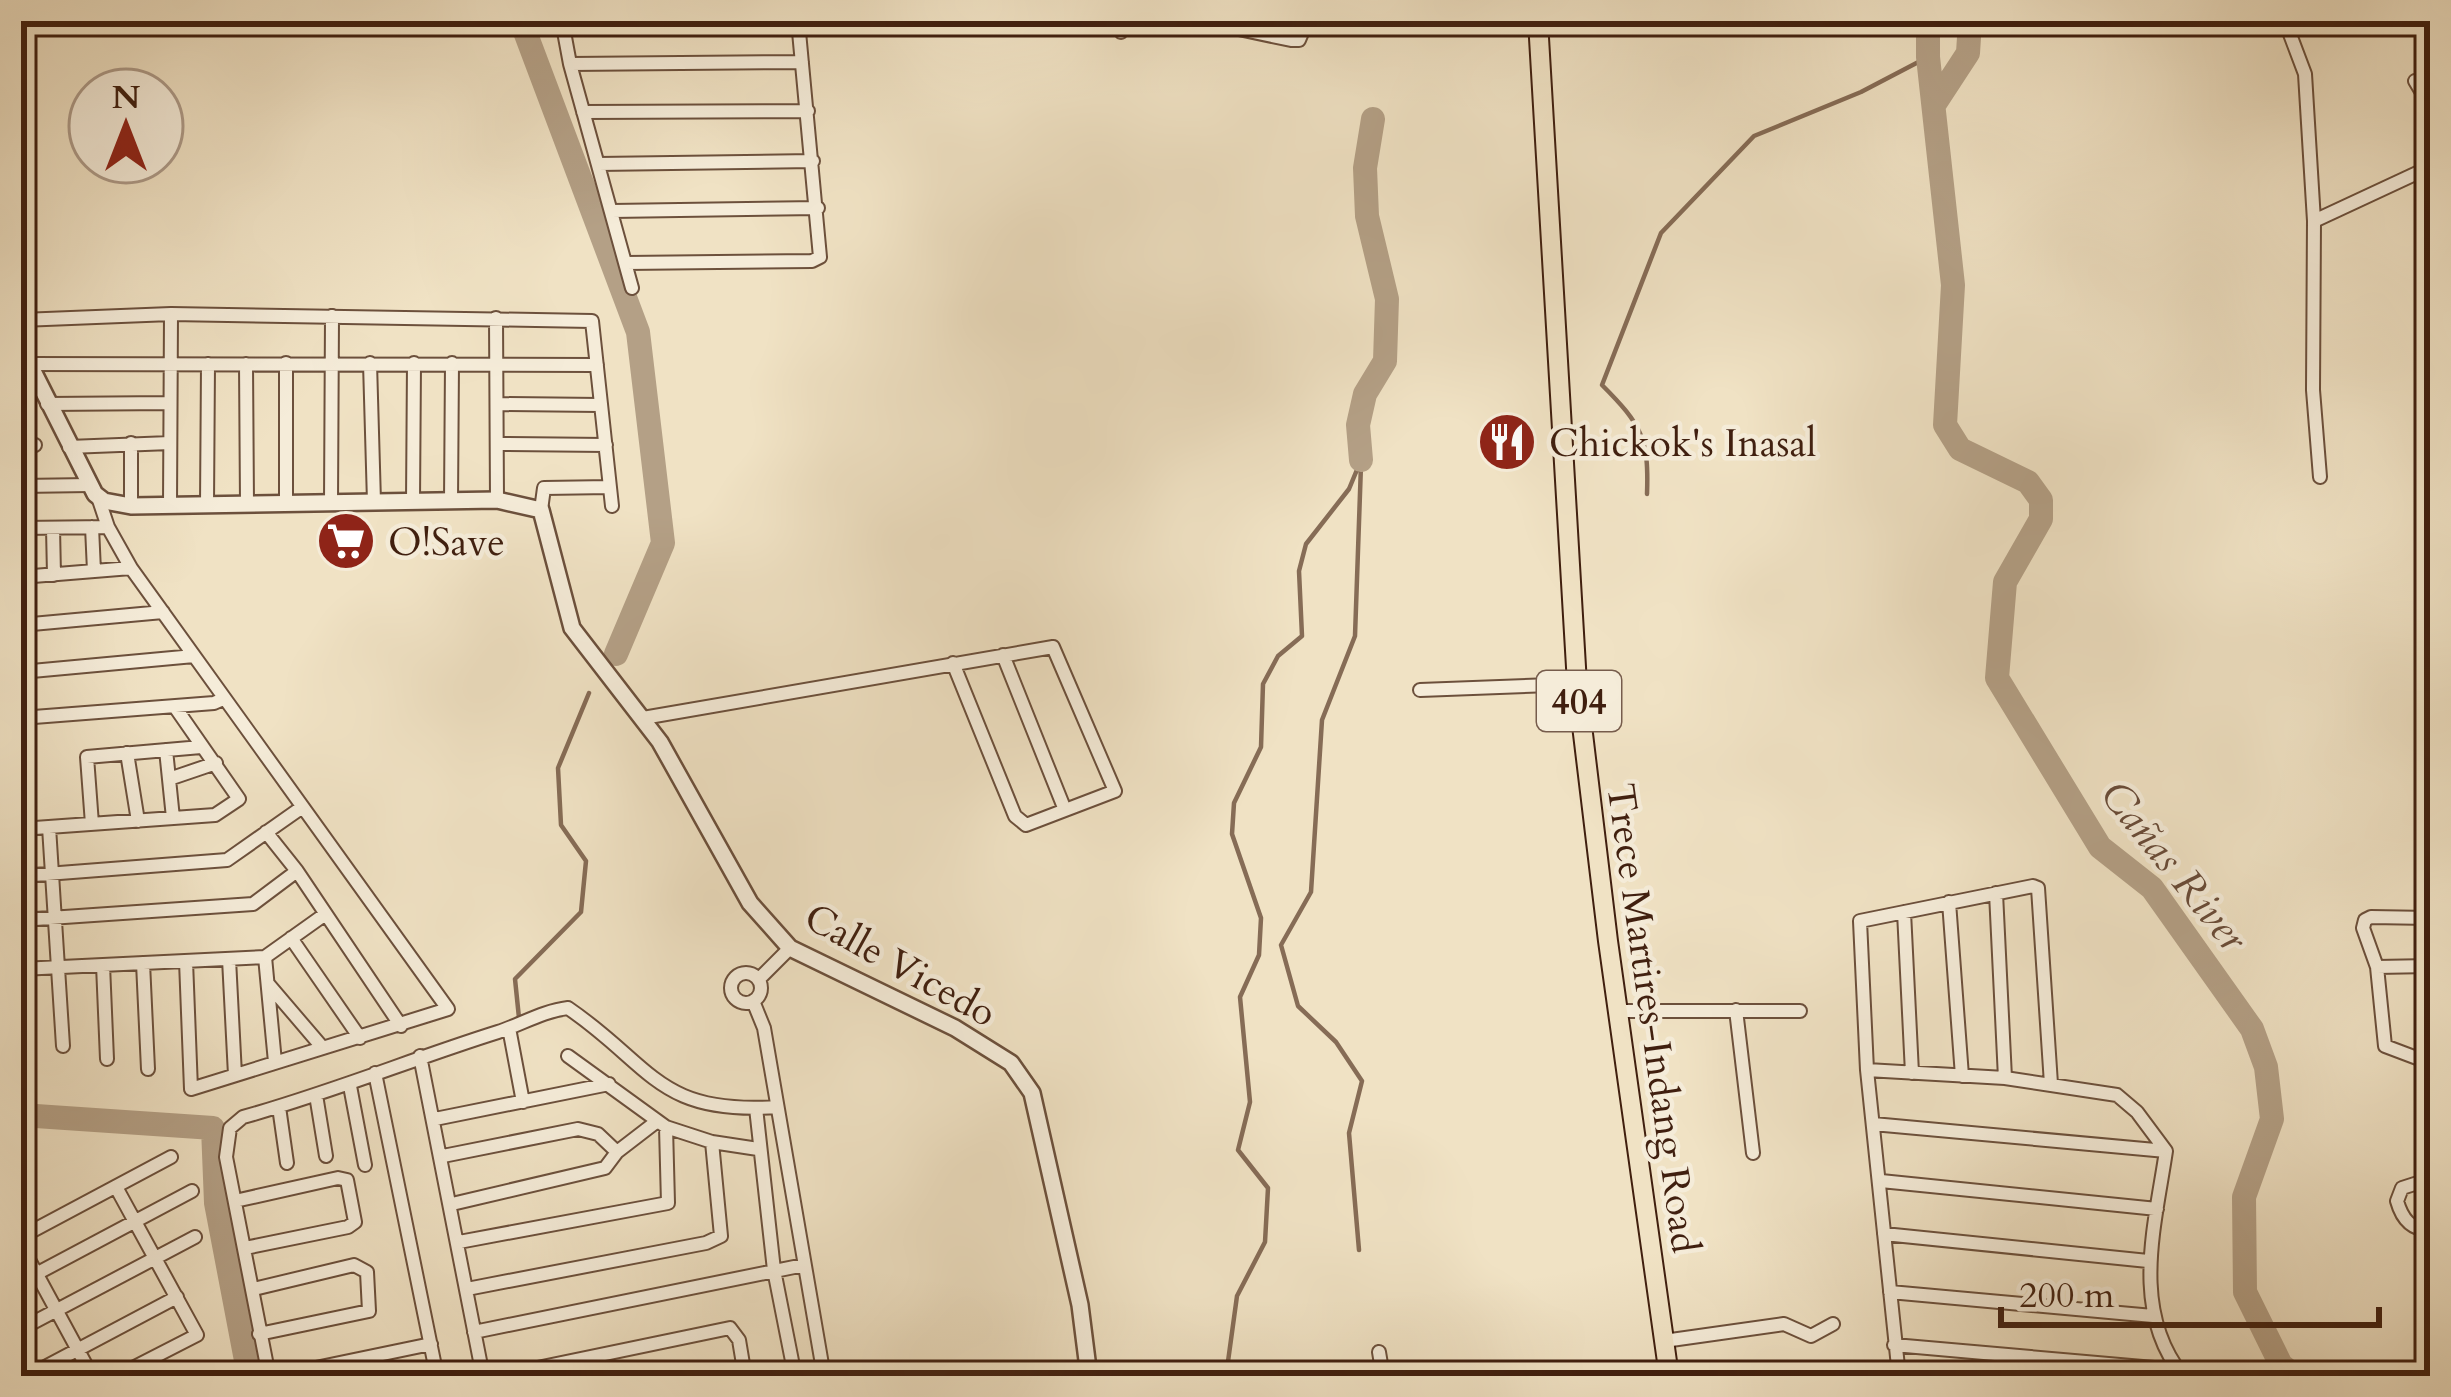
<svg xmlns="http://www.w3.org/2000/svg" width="2451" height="1397" viewBox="0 0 2451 1397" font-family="Cardo,serif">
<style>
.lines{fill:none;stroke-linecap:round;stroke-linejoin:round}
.stream{stroke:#866c56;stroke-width:4.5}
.river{stroke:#b4a086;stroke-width:24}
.minor-casing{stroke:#6c503c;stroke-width:16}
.tertiary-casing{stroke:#6c503c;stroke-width:20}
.primary-casing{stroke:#401f0f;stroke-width:22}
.minor{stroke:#f5ecd9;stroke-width:12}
.tertiary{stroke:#f5ecd9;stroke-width:15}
.primary{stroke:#f0e2c4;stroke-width:18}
.labels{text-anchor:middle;stroke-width:9;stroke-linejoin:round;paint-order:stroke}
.shield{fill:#f5ecd9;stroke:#765c4c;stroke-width:3}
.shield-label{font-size:36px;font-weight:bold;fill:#401f0f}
.poi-label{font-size:39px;fill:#401f0f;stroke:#f5ecd9;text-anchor:start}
.street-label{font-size:39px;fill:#401f0f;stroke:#f5ecd9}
.water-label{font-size:42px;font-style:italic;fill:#694c39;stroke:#f5ecd9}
</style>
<rect width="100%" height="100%" fill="#f0e2c4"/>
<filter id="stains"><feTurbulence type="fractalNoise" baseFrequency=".00167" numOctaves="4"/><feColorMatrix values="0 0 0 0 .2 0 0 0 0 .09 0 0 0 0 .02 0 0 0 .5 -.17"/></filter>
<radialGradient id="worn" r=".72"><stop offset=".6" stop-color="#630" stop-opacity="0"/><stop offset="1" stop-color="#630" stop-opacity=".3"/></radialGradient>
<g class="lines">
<path class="stream" d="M1647,494C1649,439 1642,425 1602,385L1661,233L1754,136L1861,92L1928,57
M519,1018L515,979L581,912L586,861L561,825L558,768L589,693
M1359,1250L1349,1133L1362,1081L1336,1042L1298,1006L1281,945L1311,892L1322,720L1355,636L1361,465
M1226,1376L1237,1296L1265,1242L1268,1188L1238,1150L1250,1102L1240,997L1259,955L1261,918L1232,834L1234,803L1261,747L1263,684L1278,656L1302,636L1299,571L1306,544L1349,489L1361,460"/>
<path class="river" d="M521,21L638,332L663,543L616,654
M1928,21V57L1953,285L1945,425L1960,449L2028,482L2041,500V519L2005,582L1997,678L2100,847L2152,888L2252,1029L2266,1067L2272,1119L2244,1197L2245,1292L2281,1365L2295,1376
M1934,105L1968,53L1970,21
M1361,460L1358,425L1365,394L1385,361L1387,299L1367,216L1365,168L1373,119
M21,1115L213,1128L216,1203L249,1376"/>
<g class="minor-casing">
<path id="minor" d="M562,21L570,64L632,288
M1201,21L1291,40H1299L1307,21
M2285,21L2305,74L2314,221
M1121,32L1123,21
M570,64L802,62
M2415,81L2430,106
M583,112L808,111
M598,164L813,161
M612,211L818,208
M626,263L812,261L820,257L798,21
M496,318L497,500
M21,320L171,314L592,321L612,506
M286,363V503
M370,363L374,502
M29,364L597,365
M246,364L247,504
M21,396L38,387
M47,404L170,403
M497,404L600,405
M131,443V506
M497,444L606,445
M21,445H35
M69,447L170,443
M2320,477L2313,390L2314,221L2430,167
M21,486L90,485
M99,500L108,527L131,568L448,1009L191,1089L186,961
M413,501L414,363
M451,501L452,363
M331,502L332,316
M207,504L208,364
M170,505L171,314
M541,510L544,488L610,487
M92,527L94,571
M21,528L108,527
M53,528L54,575
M21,577L131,568
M21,625L163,612
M1003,655L1065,810
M21,672L194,656
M1420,690L1577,684
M21,718L214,703L223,699
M643,718L1053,647L1115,791L1026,825L1015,816L953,663
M166,750L173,818
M127,753L138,821
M172,778L216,763
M92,824L87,757L201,747
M49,827L63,1046
M21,829L215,815L239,799L175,707
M266,832L297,871L401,1026
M21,876L227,860L301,808
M1996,893L2005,1078
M1949,902L1962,1076
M1904,912L1912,1073
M2430,918L2371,917L2365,920L2363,928L2377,967L2385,1046L2430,1063
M21,920L253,904L297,871
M291,938L360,1038
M265,957L275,1062
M229,959L235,1075
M143,963L148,1069
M103,965L107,1059
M2377,967L2430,966
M21,969L265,957L324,915
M731 988a15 15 0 1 1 30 0a15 15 0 1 1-30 0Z
M759,979L790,948
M269,985L322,1047
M753,1001L764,1028L824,1376
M1736,1010L1753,1153
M1618,1011H1800
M509,1028L523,1102
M420,1056L483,1376
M568,1056L666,1127L712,1142L758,1149
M1867,1070L2005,1078L2117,1095L2137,1112L2166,1151C2155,1226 2130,1310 2183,1376
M375,1073L437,1376
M350,1086L365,1165
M316,1095L326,1156
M279,1107L287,1163
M756,1108L774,1270L795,1376
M435,1119L609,1084
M1873,1124L2166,1151
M443,1156L578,1129L598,1134L617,1152
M2430,1179L2402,1188L2397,1201C2402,1219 2411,1230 2430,1230
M1881,1181L2157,1209
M116,1187L197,1335L117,1376
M235,1201L338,1178L347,1180L355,1222L348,1227L245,1248
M452,1204L605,1168L617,1152L656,1122
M1884,1234L2148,1261
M21,1237L171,1157
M459,1242L668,1203L666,1127
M21,1245L92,1376
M21,1282L192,1191
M254,1289L354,1265L367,1272L369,1311L259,1334
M467,1289L706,1243L721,1236L712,1142
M1890,1292L2153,1316
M21,1329L195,1237
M474,1332L804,1265
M1664,1341L1784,1324L1811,1336L1833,1324
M1894,1345L2177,1370
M1379,1352L1383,1376
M28,1376L177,1297
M269,1376L226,1157L230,1128L243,1117C330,1093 412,1059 498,1032C522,1024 543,1011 568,1008C653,1066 657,1115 777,1107
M277,1376L431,1344
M499,1376L730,1328L739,1340L745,1376
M1899,1376L1867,1070L1860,921L2033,886L2038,888L2051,1084"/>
</g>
<g class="tertiary-casing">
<path id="tertiary" d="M21,347L95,494L104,501L131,506L497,500L541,510L572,628L660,742L750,903L790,948L955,1028L1011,1063L1032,1093L1080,1305L1089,1376"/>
</g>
<g class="primary-casing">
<path id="primary" d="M1538,21L1577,684L1608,941L1669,1376"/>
</g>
<use href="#minor" class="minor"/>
<use href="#tertiary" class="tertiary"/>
<use href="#primary" class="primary"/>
</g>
<defs>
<g id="restaurant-disc" transform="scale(3)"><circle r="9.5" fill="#8f2418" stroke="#f5ecd9"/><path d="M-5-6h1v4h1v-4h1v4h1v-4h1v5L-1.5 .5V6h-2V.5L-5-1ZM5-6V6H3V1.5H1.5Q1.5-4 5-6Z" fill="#fff"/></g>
<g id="supermarket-disc" transform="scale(3)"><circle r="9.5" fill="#8f2418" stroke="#f5ecd9"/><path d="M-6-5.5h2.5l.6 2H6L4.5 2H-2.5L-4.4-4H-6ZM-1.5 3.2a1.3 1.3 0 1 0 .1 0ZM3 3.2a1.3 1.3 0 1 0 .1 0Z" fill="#fff"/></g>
</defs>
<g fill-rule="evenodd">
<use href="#restaurant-disc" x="1507" y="442"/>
<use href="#supermarket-disc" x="346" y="541"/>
</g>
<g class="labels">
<rect class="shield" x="1537" y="671" width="84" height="60" rx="9"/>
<g class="shield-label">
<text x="1579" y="714">404</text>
</g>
<g class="poi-label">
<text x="1549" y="456">Chickok's Inasal</text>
<text x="388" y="555">O!Save</text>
</g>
<g class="street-label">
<text transform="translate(901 964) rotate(29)" y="14">Calle Vicedo</text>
<text transform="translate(1654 1018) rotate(82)" y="14">Trece Martires-Indang Road</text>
</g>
<g class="water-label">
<text transform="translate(2175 865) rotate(51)" y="15">Cañas River</text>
</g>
</g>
<rect width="2451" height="1397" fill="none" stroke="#f0e2c4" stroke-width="72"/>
<rect x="24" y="24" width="2403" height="1349" fill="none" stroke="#401f0f" stroke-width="6"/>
<rect x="36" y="36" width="2379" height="1325" fill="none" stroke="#401f0f" stroke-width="3"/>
<g transform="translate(126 126)"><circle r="57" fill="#f5ecd9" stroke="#ad9a88" stroke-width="3"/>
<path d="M0-9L21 45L0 30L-21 45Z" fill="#8f2418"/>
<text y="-18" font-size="33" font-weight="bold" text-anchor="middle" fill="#401f0f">N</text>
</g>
<path d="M2001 1307v18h378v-18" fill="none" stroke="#401f0f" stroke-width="6"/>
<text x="2019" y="1307" font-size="36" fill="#401f0f" stroke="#f5ecd9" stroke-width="9" paint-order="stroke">200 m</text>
<rect width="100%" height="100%" filter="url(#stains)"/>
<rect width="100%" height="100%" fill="url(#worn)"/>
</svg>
